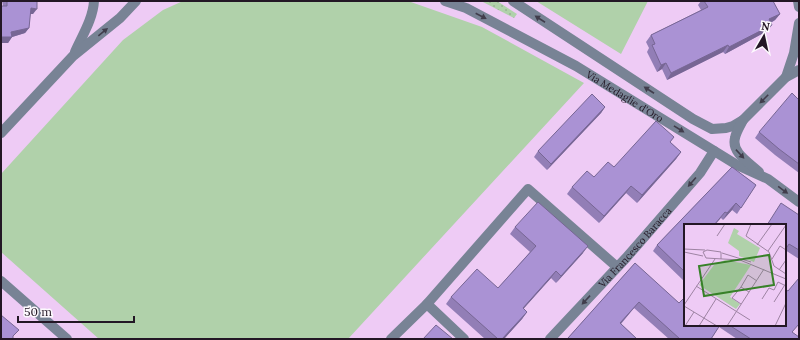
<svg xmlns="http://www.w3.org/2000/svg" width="800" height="340" viewBox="0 0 800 340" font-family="Lora,serif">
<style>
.grass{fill:url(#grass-dots)}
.green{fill:#b0d1aa}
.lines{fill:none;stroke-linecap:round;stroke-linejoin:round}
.minor{stroke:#788395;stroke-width:10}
.wall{fill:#927eb6}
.shaded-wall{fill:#776694}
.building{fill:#aa92d4;stroke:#776694}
.oneway{fill:#413d4c}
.labels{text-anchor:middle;stroke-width:3.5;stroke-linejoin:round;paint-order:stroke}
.street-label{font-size:10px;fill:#231725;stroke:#fcf9fd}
.inset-road{fill:none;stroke:#9d83a2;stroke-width:1}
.view{fill:#378128;fill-opacity:0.15;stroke:#378128;stroke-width:2}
.inset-edge{fill:none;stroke:#231725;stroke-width:2}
</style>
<defs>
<pattern id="grass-dots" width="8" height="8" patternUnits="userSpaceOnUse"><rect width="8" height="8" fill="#b0d1aa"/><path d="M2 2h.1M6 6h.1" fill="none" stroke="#97b392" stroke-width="1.8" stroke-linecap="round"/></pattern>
</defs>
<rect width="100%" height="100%" fill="#eecbf5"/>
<path class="grass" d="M481,1H497L517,14L514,18Z"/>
<path class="green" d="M183,1H408L482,27L584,83L348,339H99L1,252V174L123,40L163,10Z
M536,1H648L621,54Z"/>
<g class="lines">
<g class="minor">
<path id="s1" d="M445,1L466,8L576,66L737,165L768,179L799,202"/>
<path d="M513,1L693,119L712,129L726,128L733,126L743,120L786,77L799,70"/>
<path d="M798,1L799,7"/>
<path d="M75,52C82,36 93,19 94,1"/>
<path d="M786,77L794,53L799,23"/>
<path d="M743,120C740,126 736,132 735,138C731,153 750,163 759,172"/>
<path d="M1,133L73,56L120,18L136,1"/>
<path d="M1,281L67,339"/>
<path d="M391,339L427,304"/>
<path d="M464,339L427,304L528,189L617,267"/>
<path id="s2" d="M550,339L626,258L700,173L714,151"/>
</g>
</g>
<path class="wall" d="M2,1H37L33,14H30L29,28L25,33L12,37L8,43H1V6H3Z
M701,1H773L780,14L775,20L771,23L772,25L767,31L725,54L723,52L667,80L662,69L657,72L647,52L649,48L646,42L651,35L701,10L698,5Z
M799,100V173L775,155L755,138L759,132Z
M605,107L601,113L547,170L534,157L538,151Z
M674,137L670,142L681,152L676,159L637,203L626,193L599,223L567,194L572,187L594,177Z
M732,167L756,185L737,214L732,210L723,220L721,218L715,225H685V282L653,251L657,245Z
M799,215V259L785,250Z
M515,227L583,253L556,283L551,278L523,309L527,312L522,319L504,339H485L446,304L451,297L498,288L530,252L510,234Z
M635,263L685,325H785L799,339H737L719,327L711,339H669L634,308L621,324L637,339H567Z"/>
<path class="shaded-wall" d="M31,8L37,9L33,14H27Z
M780,14L775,20L764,26L769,19Z
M772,25L767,31L725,54L729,47Z
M29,28L25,33L12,37L8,43H1V37L11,32Z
M728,45L723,52L667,80L671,73Z
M666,63L662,69L657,72L661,65Z
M605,107L601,113L547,170L551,164Z
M681,152L676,159L637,203L642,195Z
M631,186L626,193L599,223L604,216Z
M736,203L732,210L723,220L727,213Z
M588,246L583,253L556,283L561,276Z
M556,271L551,278L518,315L523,308Z
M639,302L634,308L616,329L620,323Z
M527,312L522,319L504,339H502Z"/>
<path class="building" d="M7,1H37V9L31,8L29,28L11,32L12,37H1V6H7Z
M704,1H773L780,14L769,19L772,25L729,47L728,45L671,73L666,63L661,65L652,45L655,44L651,35L708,7Z
M792,93L799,100V164L779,149L759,132Z
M592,94L605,107L551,164L538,151Z
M656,121L674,137L670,142L681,152L642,195L631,186L604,216L572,187L587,171L594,177L608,162L614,167Z
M732,167L756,185L741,208L736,203L727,213L725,212L714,225H685V272L657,245Z
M538,202L588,246L561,276L556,271L523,308L527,312L502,339H498L451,297L477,269L498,288L536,246L515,227Z
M781,203L799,215V250L789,244L785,250V225H767Z
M635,263L679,303L685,297V325H720L711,339H680L639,302L620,323L637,339H570L568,338Z
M799,278V324L792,332L799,337V339H751L729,325H785V289L788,291Z
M1,315L19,330L13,336V339H1Z
M436,325L453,339H423Z"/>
<defs><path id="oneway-solid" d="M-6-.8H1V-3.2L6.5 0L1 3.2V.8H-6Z"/></defs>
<g class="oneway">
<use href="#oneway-solid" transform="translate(481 16) rotate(27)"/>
<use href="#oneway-solid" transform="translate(540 19) rotate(-147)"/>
<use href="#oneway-solid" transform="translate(103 32) rotate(-39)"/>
<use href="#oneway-solid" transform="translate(649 90) rotate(-147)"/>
<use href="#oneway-solid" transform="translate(764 99) rotate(135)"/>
<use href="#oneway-solid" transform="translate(679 129) rotate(32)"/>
<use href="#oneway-solid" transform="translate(740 154) rotate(47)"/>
<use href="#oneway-solid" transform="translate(692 182) rotate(131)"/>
<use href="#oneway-solid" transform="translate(783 190) rotate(36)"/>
<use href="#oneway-solid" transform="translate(586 300) rotate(133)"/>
</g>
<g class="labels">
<g class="street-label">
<text dy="4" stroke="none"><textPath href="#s1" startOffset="204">Via Medaglie d'Oro</textPath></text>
<text dy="4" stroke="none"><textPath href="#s2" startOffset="125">Via Francesco Baracca</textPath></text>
</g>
</g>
<g transform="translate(684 224)">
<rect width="102" height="102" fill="#eecbf5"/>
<path d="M50,4L55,7L53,10L76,24L70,38L55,32V27L44,19ZM41,36L67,41L46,73L56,80L52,85L15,61L30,41Z" fill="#b0d1aa"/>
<path class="inset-road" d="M67,0L62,12L85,28L90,42L102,50M33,12L41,0M73,21L88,0M0,25L21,26M84,27L102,1M0,28L19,32M38,29L67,38M37,35V28L23,26L19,28L22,34L56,36L102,55M88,35L96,22L102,26M95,46L102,36M12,62L66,96M57,63L48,74L57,80M65,68L57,63L64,51L73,57M78,75L85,64L90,66L94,58L100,61M90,78L102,59M0,81L31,35M0,82L33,102M1,102L10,88M15,102L32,75M43,102L80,45M91,102L102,79"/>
<path class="view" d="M85,31L90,61L20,72L15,42Z"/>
<rect width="102" height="102" class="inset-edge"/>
</g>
<rect width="800" height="340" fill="none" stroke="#231725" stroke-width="4"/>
<g transform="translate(764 36) rotate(9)" stroke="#fcf9fd" stroke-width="3" paint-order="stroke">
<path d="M0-3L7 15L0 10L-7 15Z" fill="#231725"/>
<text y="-6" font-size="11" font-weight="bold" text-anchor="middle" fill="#231725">N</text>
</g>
<path d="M18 316v6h116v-6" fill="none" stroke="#231725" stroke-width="2"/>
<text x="24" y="316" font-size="12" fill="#231725" stroke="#fcf9fd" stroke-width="3" paint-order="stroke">50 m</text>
</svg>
